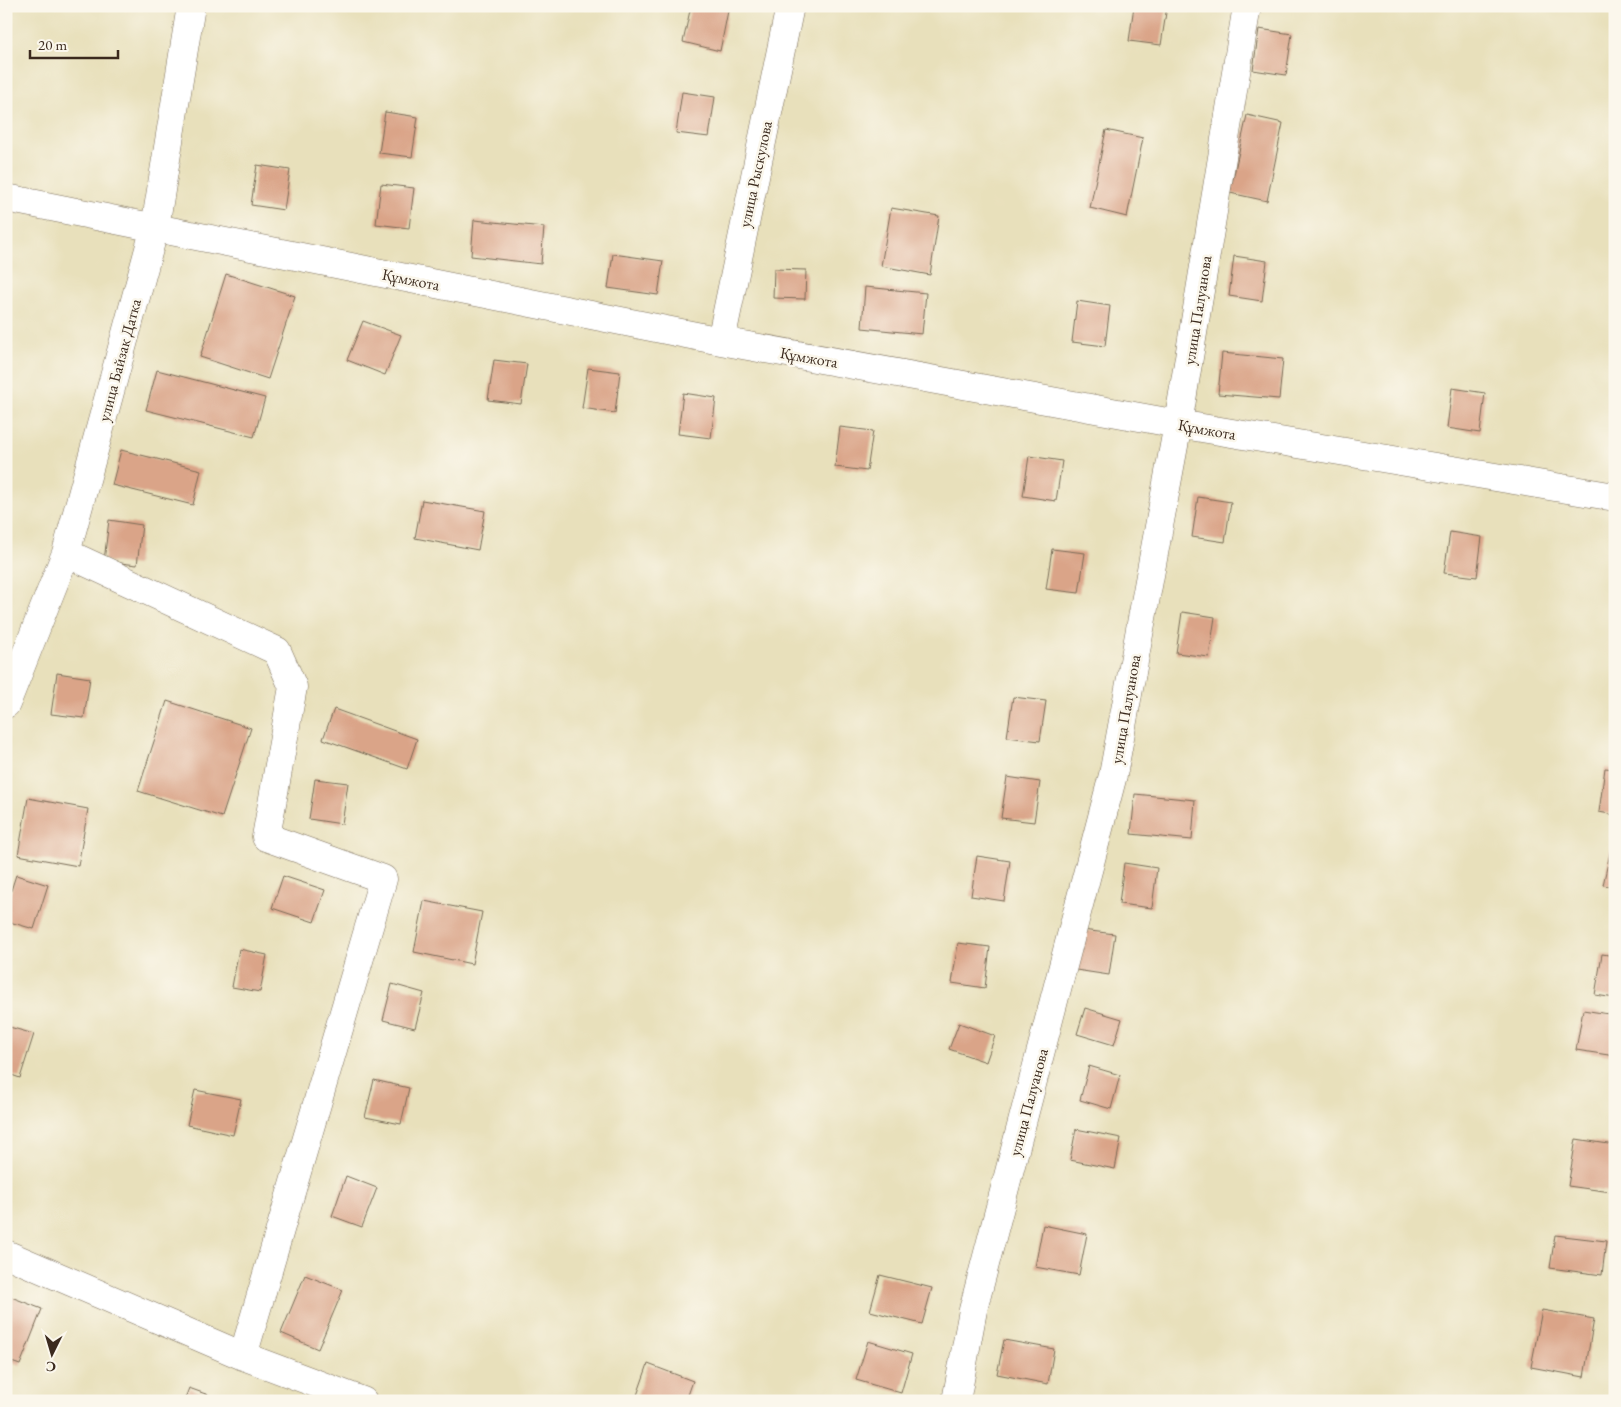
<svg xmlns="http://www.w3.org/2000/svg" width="1621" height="1407" viewBox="0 0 1621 1407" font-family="'EB Garamond',serif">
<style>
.building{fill:#daa488}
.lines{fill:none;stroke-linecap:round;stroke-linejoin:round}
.minor-casing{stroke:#786a55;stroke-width:29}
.minor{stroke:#fff;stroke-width:28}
.labels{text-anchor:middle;stroke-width:5;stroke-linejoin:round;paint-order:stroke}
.street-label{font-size:16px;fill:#3b2a1e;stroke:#fbf7ec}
</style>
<rect width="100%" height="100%" fill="#fbf7ec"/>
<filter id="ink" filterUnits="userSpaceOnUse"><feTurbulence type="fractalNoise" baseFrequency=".02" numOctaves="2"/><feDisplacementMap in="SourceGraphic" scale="10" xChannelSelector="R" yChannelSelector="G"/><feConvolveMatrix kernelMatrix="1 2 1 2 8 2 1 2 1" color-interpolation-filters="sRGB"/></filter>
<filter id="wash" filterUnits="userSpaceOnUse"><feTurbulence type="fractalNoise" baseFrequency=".0096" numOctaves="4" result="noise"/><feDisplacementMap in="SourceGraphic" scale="20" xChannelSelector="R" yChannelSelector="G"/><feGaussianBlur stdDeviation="1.12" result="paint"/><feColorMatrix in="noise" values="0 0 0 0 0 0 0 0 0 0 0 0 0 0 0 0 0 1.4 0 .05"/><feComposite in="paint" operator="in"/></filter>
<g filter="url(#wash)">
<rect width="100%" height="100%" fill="#e8e0bb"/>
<g id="blocks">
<path class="building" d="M691,6H729L720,51L683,42Z
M1134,6H1167L1161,45L1129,41Z
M1259,29L1292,34L1286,75L1253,70Z
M682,92L715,97L709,137L676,133Z
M385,112L418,117L412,157L379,153Z
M1247,115L1283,123L1267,201L1230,193Z
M1106,130L1143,138L1127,217L1090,208Z
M257,165L290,170L284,210L251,205Z
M381,184L414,188L409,228L376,224Z
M891,208L939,216L930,275L881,266Z
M474,220L544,227L541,264L471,256Z
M613,254L663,261L658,295L608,288Z
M1234,256L1267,261L1262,301L1229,296Z
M774,269L806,270L805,299L773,298Z
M226,274L295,296L268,379L200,357Z
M865,287L926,293L922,334L862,328Z
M1077,301L1110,306L1105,346L1072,342Z
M363,321L401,335L385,375L347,360Z
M1222,353L1283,359L1279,399L1218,394Z
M494,360L527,364L521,404L488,400Z
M588,368L620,372L615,413L582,408Z
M157,370L265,398L254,437L146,410Z
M1452,388L1485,393L1480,433L1447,428Z
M683,393L716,398L711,438L678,434Z
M840,427L873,431L867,471L835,467Z
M121,450L201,470L193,505L112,485Z
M1029,456L1062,461L1056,501L1023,496Z
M1198,497L1231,502L1225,542L1192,537Z
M422,500L485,511L478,550L415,538Z
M109,520L142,525L137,565L104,561Z
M1450,532L1482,537L1477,577L1444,573Z
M1052,549L1085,553L1079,593L1046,589Z
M1182,612L1215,617L1209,657L1176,653Z
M57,673L90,678L84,718L51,714Z
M1013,697L1046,701L1040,741L1007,737Z
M167,701L251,728L222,817L138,791Z
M334,709L417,739L407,769L323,739Z
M1605,768L1615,769V815L1599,812Z
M1007,777L1040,782L1034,822L1001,818Z
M315,779L348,783L342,824L309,819Z
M1135,794L1195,800L1192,840L1131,834Z
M28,798L88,809L78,866L18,855Z
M1611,849H1615V887L1603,885Z
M977,856L1010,861L1004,901L971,896Z
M1124,863L1157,868L1152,908L1119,904Z
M16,875L48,885L34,929L6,921V906Z
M283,876L325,890L314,922L272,908Z
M424,901L482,912L472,964L414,952Z
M1082,930L1115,934L1109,975L1076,970Z
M958,943L990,947L985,988L952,983Z
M239,949L267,955L260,992L232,987Z
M1602,954L1615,956V998L1595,995Z
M392,984L424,993L415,1028L383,1020Z
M1085,1008L1122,1019L1114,1045L1077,1034Z
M1583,1010L1615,1015V1056L1576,1050Z
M959,1023L995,1036L986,1062L949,1049Z
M6,1026L34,1034L20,1078L6,1073Z
M1089,1066L1120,1075L1111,1109L1080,1100Z
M374,1080L409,1088L401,1124L365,1117Z
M195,1090L241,1099L233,1135L187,1125Z
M1076,1129L1121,1138L1115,1169L1070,1160Z
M1576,1139L1615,1145V1166L1611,1192L1568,1186Z
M346,1176L377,1188L362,1227L332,1216Z
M1043,1225L1087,1234L1079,1275L1035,1267Z
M1555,1235L1606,1241L1602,1275L1550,1268Z
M305,1275L343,1290L318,1349L281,1333Z
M880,1275L932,1288L922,1324L870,1311Z
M6,1295L42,1309L20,1365L6,1360Z
M1542,1310L1594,1319L1584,1377L1531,1367Z
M1004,1340L1054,1349L1048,1384L997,1374Z
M868,1341L912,1354L901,1393L856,1380Z
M648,1364L693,1381L686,1401H635Z
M189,1388L225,1401H184Z"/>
</g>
</g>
<g filter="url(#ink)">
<use href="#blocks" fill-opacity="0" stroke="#786a55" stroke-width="1"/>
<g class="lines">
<g class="minor-casing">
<path id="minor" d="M6,198L721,341L1178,424L1615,497
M721,341L790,6
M66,553L277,651L293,687L266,837L383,879L243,1356
M6,704L66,553L155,227L191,6
M6,1254L243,1356L363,1401
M956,1401L973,1310L1113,775L1178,424L1247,6"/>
</g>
<use href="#minor" class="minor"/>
</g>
</g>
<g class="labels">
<g class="street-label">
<text transform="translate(755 174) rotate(-78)" y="6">улица Рыскулова</text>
<text transform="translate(411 279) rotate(11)" y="6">Құмжота</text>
<text transform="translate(1197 310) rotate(-81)" y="6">улица Палуанова</text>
<text transform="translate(809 357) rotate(10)" y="6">Құмжота</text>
<text transform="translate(119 360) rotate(-75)" y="6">улица Байзак Датка</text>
<text transform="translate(1207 429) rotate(10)" y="6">Құмжота</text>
<text transform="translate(1125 709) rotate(-80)" y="6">улица Палуанова</text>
<text transform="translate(1028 1102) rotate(-75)" y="6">улица Палуанова</text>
</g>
</g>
<rect width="1621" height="1407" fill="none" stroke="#fbf7ec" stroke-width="25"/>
<g transform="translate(52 1354) rotate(185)" stroke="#fbf7ec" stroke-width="4" paint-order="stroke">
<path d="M0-4L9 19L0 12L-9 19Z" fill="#3b2a1e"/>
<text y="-8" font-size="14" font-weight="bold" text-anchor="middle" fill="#3b2a1e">С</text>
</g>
<path d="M30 50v8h88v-8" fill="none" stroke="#3b2a1e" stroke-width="2.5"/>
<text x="38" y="50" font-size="15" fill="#3b2a1e" stroke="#fbf7ec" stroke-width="4" paint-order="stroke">20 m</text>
</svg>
